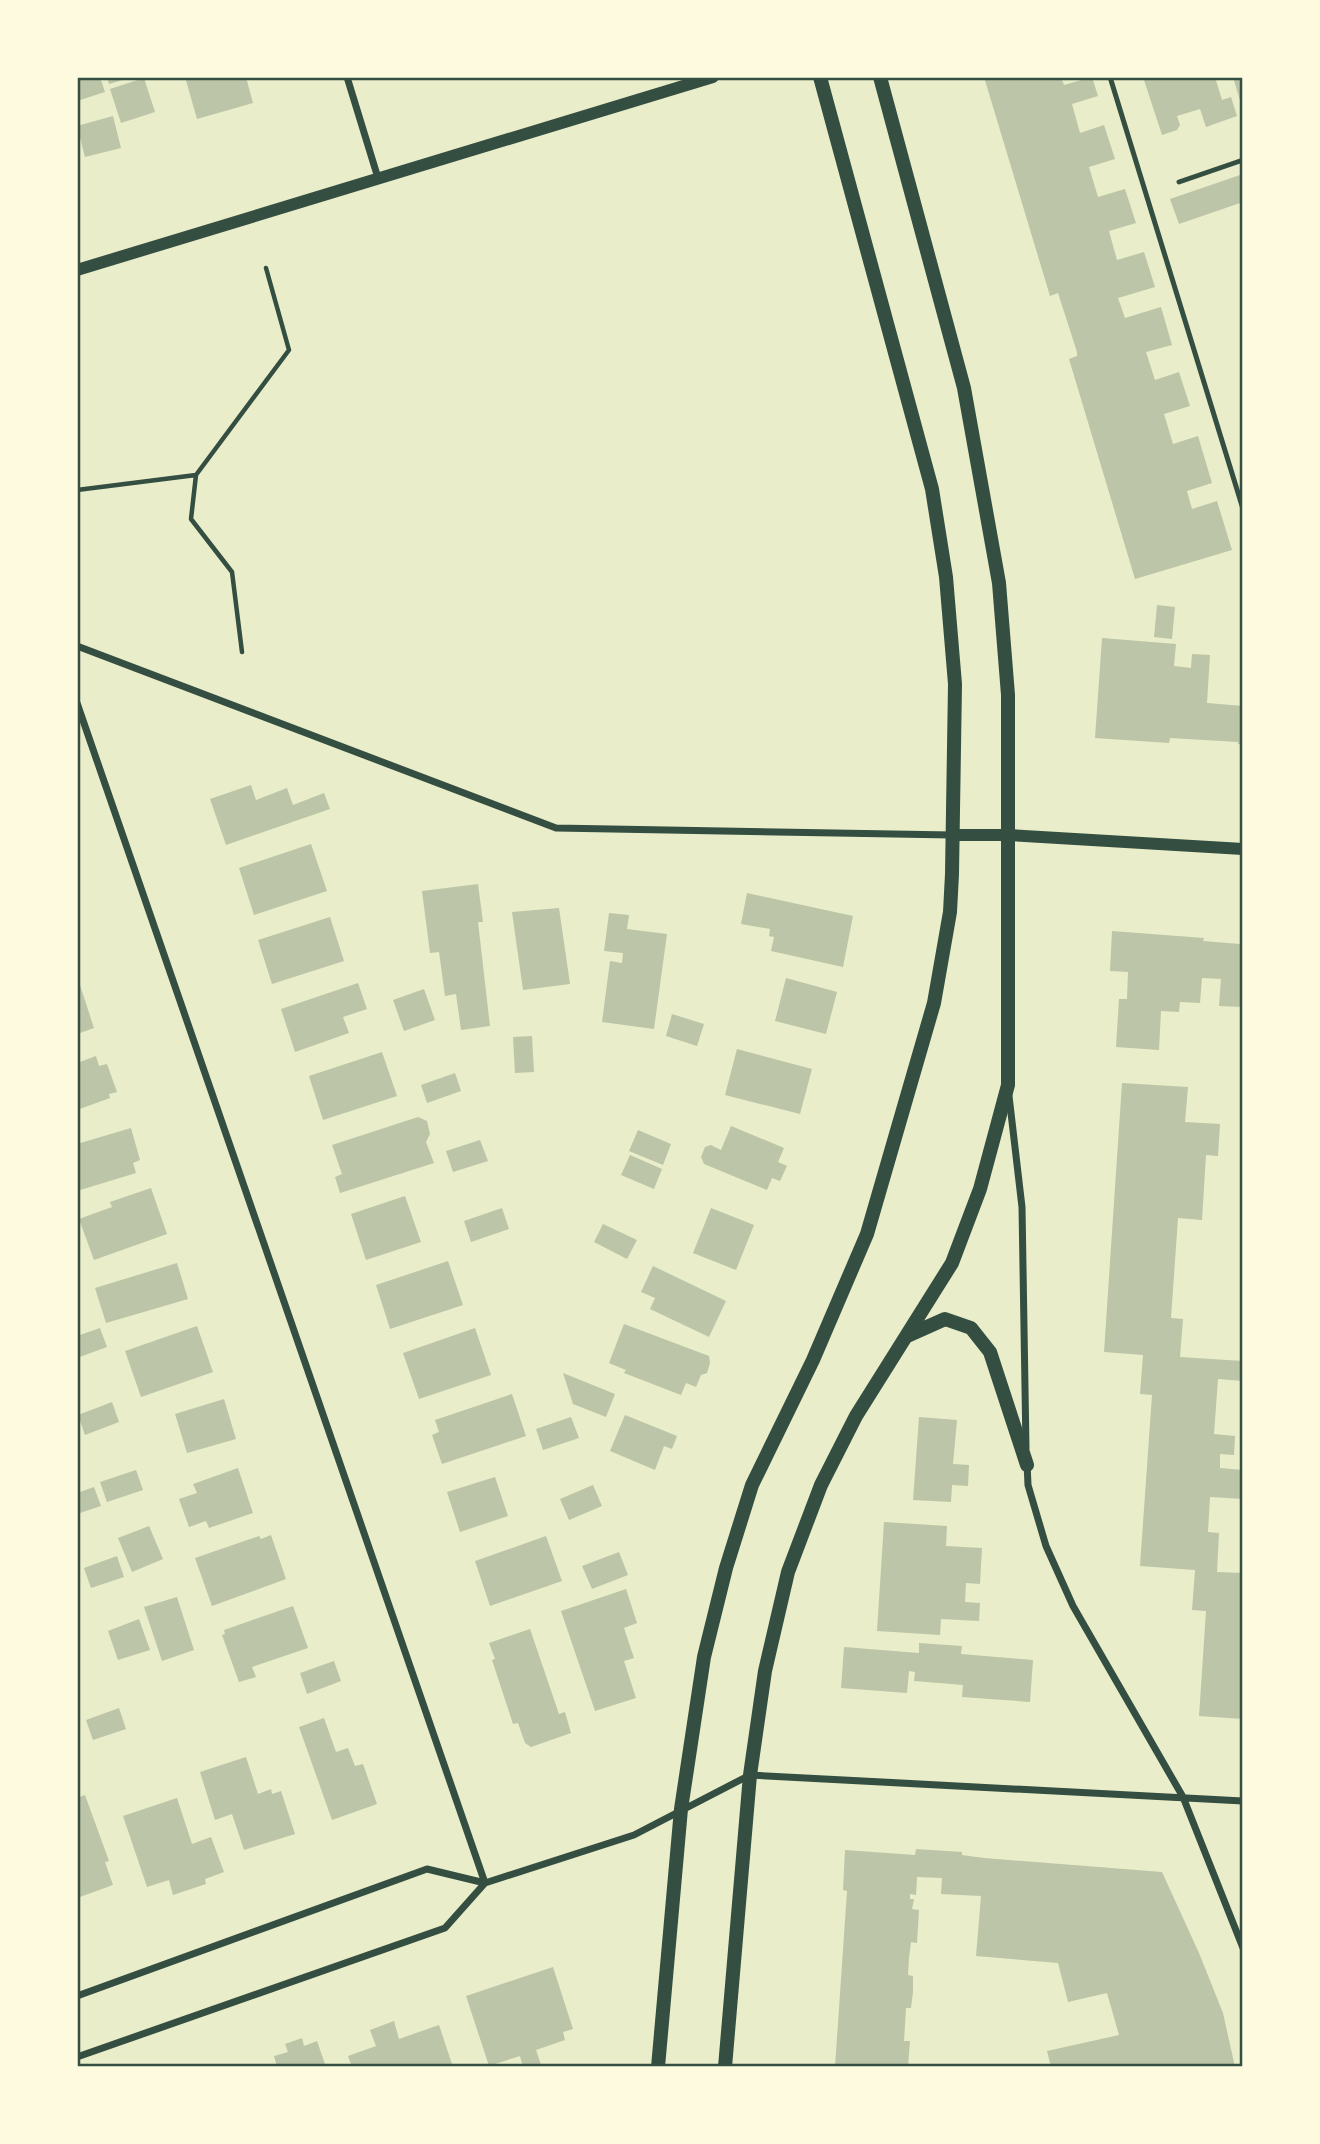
<svg xmlns="http://www.w3.org/2000/svg" width="1320" height="2144" viewBox="0 0 1320 2144" font-family="'Nunito Sans',sans-serif">
<style>
.building{fill:#bcc5a7}
.lines{fill:none;stroke-linecap:round;stroke-linejoin:round}
.path{stroke:#344e41;stroke-width:4.5}
.service{stroke:#344e41;stroke-width:5}
.minor{stroke:#344e41;stroke-width:7}
.tertiary{stroke:#344e41;stroke-width:12}
.secondary{stroke:#344e41;stroke-width:14}
.neatline{fill:none;stroke:#344e41;stroke-width:2.5}
</style>
<rect width="100%" height="100%" fill="#e9edc9"/>
<path class="building" d="M86,77H100L105,92L77,101V80Z
M107,77H129V78L109,84Z
M185,77H246L253,103L197,119Z
M984,77H1061L1064,85L1092,77L1098,96L1072,104L1080,133L1104,125L1115,159L1089,167L1098,197L1125,189L1136,223L1109,231L1117,260L1144,252L1155,287L1118,298L1125,318L1161,307L1172,345L1146,352L1155,380L1179,372L1190,406L1164,414L1173,444L1198,436L1212,483L1187,491L1192,509L1217,501L1232,550L1135,579L1069,359L1077,356V352L1058,293L1050,296Z
M1143,77H1215L1222,100L1231,97L1237,116L1206,127L1200,109L1177,116L1180,125L1177,130L1162,135Z
M1233,77H1243V107H1242Z
M144,78L155,112L121,123L110,89Z
M113,116L121,148L85,157L77,126Z
M1243,174V202L1179,224L1170,199Z
M1157,605L1175,607L1172,639L1154,637Z
M1102,638L1176,644L1174,666L1191,668L1192,654L1210,655L1207,703L1243,706V745L1238,744V742L1170,738L1169,743L1095,738Z
M251,785L256,800L287,788L293,805L324,793L330,809L226,845L210,799Z
M311,844L327,891L254,915L239,868Z
M478,884L483,922H478L490,1026L461,1030L456,994L445,996L439,952L430,953L422,891Z
M747,893L853,916L843,967L771,951L774,937L769,936L770,929L741,924Z
M559,908L570,984L523,990L512,912Z
M609,913L629,915L627,929L667,934L654,1029L602,1022L610,961L622,963L623,953L604,951Z
M330,917L344,961L272,984L258,940Z
M1112,931L1204,938L1203,941L1240,944L1241,936H1243V1007L1219,1006L1221,979L1202,978L1200,1003L1180,1002L1179,1012L1161,1011L1159,1050L1116,1047L1119,999H1127L1128,972L1110,971Z
M786,978L837,992L826,1034L775,1021Z
M79,982L94,1028L77,1034V983Z
M358,983L367,1009L343,1017L349,1033L295,1052L281,1009Z
M424,989L435,1020L404,1031L393,1000Z
M672,1014L704,1024L697,1046L666,1036Z
M532,1036L534,1072L515,1073L513,1037Z
M737,1049L812,1069L800,1114L725,1095Z
M382,1052L397,1096L323,1120L309,1076Z
M96,1056L99,1066L107,1064L117,1092L109,1094L110,1098L77,1110V1063Z
M455,1073L461,1091L427,1103L421,1085Z
M1122,1083L1188,1087L1185,1122L1220,1124L1218,1156L1206,1155L1202,1220L1178,1218L1171,1318L1183,1319L1180,1357L1243,1361V1381L1218,1379L1214,1434L1235,1436L1234,1455L1220,1454V1468L1243,1470V1499L1210,1497L1208,1532L1219,1533L1217,1572L1243,1573V1719L1199,1716L1206,1611L1192,1610L1195,1570L1140,1566L1152,1395L1140,1394L1143,1355L1104,1352Z
M418,1117L427,1121L430,1134L426,1142L434,1163L340,1193L335,1177L342,1174L332,1145Z
M731,1126L784,1148L778,1162L787,1166L780,1181L772,1178L767,1190L704,1164L701,1157L705,1147L711,1145L721,1150Z
M131,1128L140,1160L133,1163L136,1173L77,1191V1144Z
M638,1130L671,1144L663,1165L629,1151Z
M480,1140L488,1161L453,1172L446,1151Z
M630,1155L662,1169L654,1189L621,1175Z
M151,1188L167,1234L94,1260L79,1219L112,1207L110,1202Z
M405,1196L421,1242L366,1260L351,1214Z
M502,1208L509,1229L471,1242L464,1221Z
M711,1208L754,1225L736,1270L693,1253Z
M603,1224L637,1240L627,1259L594,1242Z
M448,1261L463,1305L390,1329L376,1285Z
M177,1263L188,1299L106,1323L95,1288Z
M653,1266L726,1301L709,1337L650,1309L655,1298L641,1292Z
M624,1324L709,1356L710,1363L707,1373L701,1375L696,1387L686,1383L681,1395L624,1373L626,1370L609,1363Z
M197,1326L213,1372L141,1397L125,1351Z
M100,1328L107,1347L77,1358V1336Z
M475,1328L491,1375L419,1399L403,1353Z
M563,1373L615,1394L606,1417L573,1404Z
M512,1394L526,1436L442,1464L432,1435L439,1432L435,1420Z
M224,1399L236,1439L187,1453L175,1414Z
M112,1402L119,1422L85,1435L78,1415Z
M625,1415L677,1436L672,1449L664,1446L655,1470L610,1451Z
M571,1417L579,1438L543,1450L536,1429Z
M919,1417L957,1420L953,1464L969,1465L968,1486L952,1485L951,1502L913,1500Z
M238,1468L253,1513L209,1528L206,1521L189,1527L179,1499L197,1493L193,1484Z
M136,1470L143,1490L107,1502L100,1482Z
M495,1477L508,1516L460,1532L447,1492Z
M593,1485L602,1506L569,1520L560,1499Z
M94,1487L101,1506L77,1514V1493Z
M884,1522L947,1526L946,1546L982,1548L980,1584L966,1583L965,1602L980,1603L979,1621L941,1619L940,1635L877,1631Z
M149,1526L163,1559L132,1572L118,1538Z
M271,1535L286,1579L212,1606L195,1558L259,1536L261,1539Z
M546,1536L562,1581L490,1606L475,1561Z
M619,1552L628,1575L592,1589L582,1566Z
M117,1556L124,1577L91,1588L84,1568Z
M626,1589L637,1623L624,1628L634,1658L624,1661L636,1698L595,1711L561,1611Z
M177,1597L194,1650L162,1661L144,1607Z
M293,1606L308,1648L252,1667L256,1677L239,1682L222,1635L225,1634L224,1630Z
M139,1619L150,1650L118,1660L108,1631Z
M530,1629L559,1714L565,1712L571,1733L531,1747L525,1743L518,1723L513,1724L492,1660L495,1659L489,1643Z
M919,1643L962,1646L961,1654L1033,1660L1030,1702L962,1697L963,1685L914,1681L915,1672L909,1671L907,1693L841,1688L844,1647L919,1653Z
M334,1661L341,1681L307,1694L300,1673Z
M119,1708L126,1729L93,1740L86,1720Z
M324,1718L336,1752L348,1748L355,1766L363,1764L377,1804L332,1820L299,1727Z
M246,1757L258,1794L271,1789L272,1794L281,1791L295,1834L244,1850L232,1814L215,1820L200,1772Z
M85,1795L109,1861L105,1862L113,1885L77,1898V1798Z
M177,1798L192,1844L211,1837L224,1872L205,1879L206,1884L173,1895L169,1880L147,1887L123,1816Z
M916,1849L962,1852V1855L984,1858L1162,1872L1199,1953L1223,2013L1235,2067H1051L1047,2051L1119,2035L1107,1993L1068,2002L1058,1963L976,1956L981,1896L941,1894L942,1878L917,1877L916,1895L910,1894V1899H914L912,1909L919,1910L917,1943L911,1942L909,1958L908,1975L913,1976V1992L911,2008H906L904,2041H910L908,2067H835L847,1891L843,1890L845,1850L915,1855Z
M553,1967L573,2029L563,2032L565,2040L536,2050L541,2065L523,2067L520,2056L489,2066L466,1996Z
M394,2021L399,2039L439,2025L453,2067H352L348,2056L376,2046L370,2030Z
M302,2038L304,2046L317,2041L326,2067H277L274,2056L288,2052L285,2044Z"/>
<g class="lines">
<path class="path" d="M77,490L196,475
M242,652L232,572L191,519L196,475L289,350L266,268"/>
<path class="service" d="M1110,77L1243,509
M1179,182L1243,160"/>
<path class="minor" d="M347,77L378,178
M77,646L556,828L952,835
M77,703L485,1883
M1009,1096L1022,1207L1026,1448
M1027,1463L1028,1485L1046,1546L1073,1606L1183,1797L1243,1948
M77,1996L427,1869L485,1883
M77,2057L445,1928L485,1883L634,1835L750,1775L1243,1801"/>
<path class="tertiary" d="M77,270L713,77
M952,835H1008L1243,849"/>
<path class="secondary" d="M907,1336L945,1319L971,1328L990,1352L1027,1465
M658,2067L681,1809L704,1657L726,1568L752,1485L813,1360L867,1234L934,1003L950,912L952,874L955,684L946,577L932,489L820,77
M725,2067L750,1775L765,1671L788,1572L821,1485L856,1416L952,1263L980,1189L1008,1085V695L999,583L964,388L880,77"/>
</g>
<rect width="1320" height="2144" fill="none" stroke="#fefae0" stroke-width="158"/>
<rect x="79" y="79" width="1162" height="1986" class="neatline"/>
</svg>
